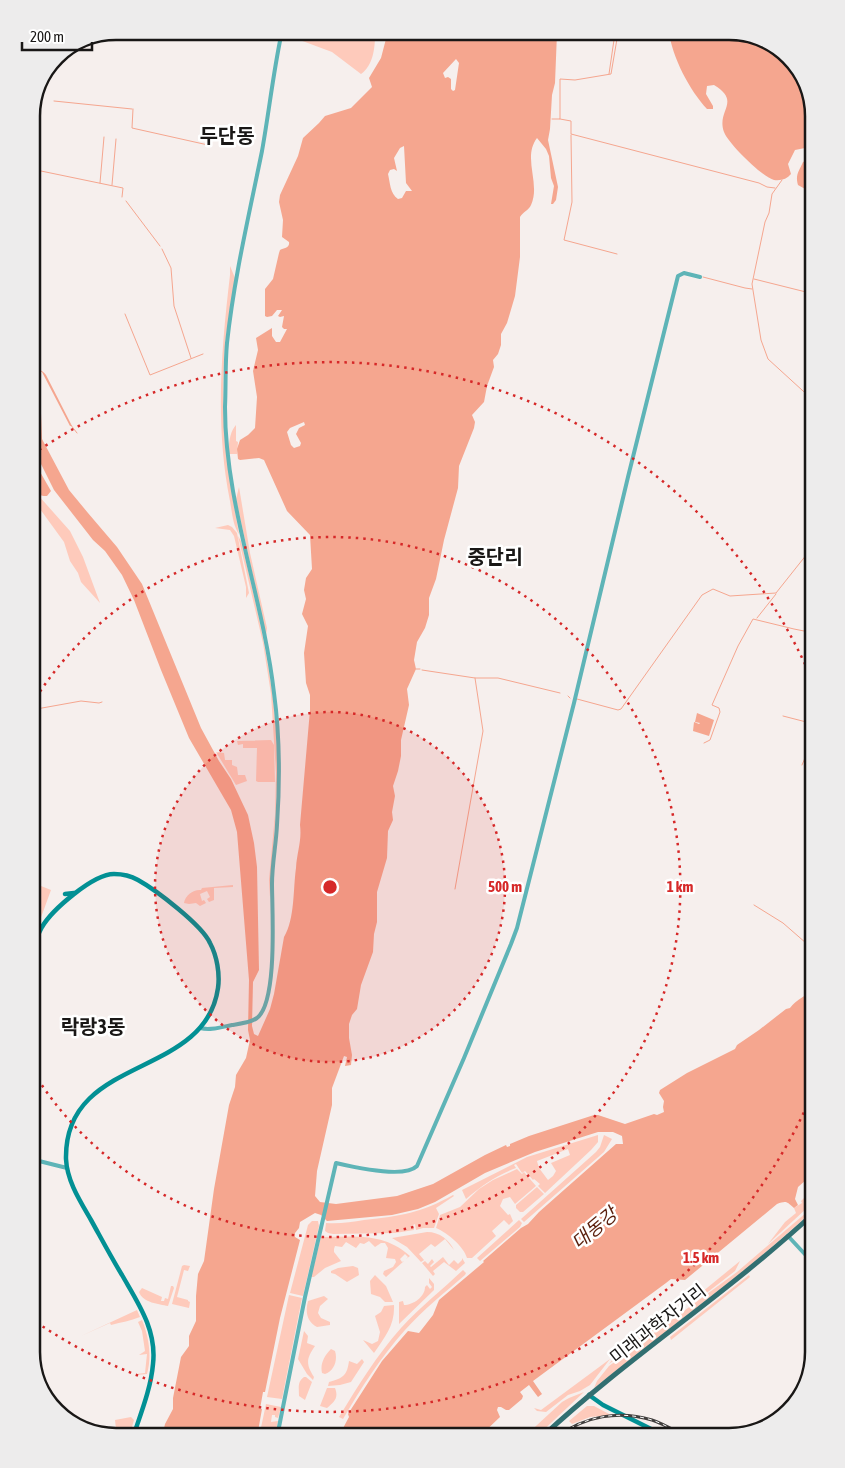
<svg xmlns="http://www.w3.org/2000/svg" width="845" height="1468" viewBox="0 0 845 1468" font-family="'Asap Condensed','Noto Sans KR',sans-serif">
<style>
.green{fill:#fecabb;fill-rule:evenodd}
.water{fill:#f5a68f;fill-rule:evenodd}
.lines{fill:none;stroke-linecap:round;stroke-linejoin:round}
.stream{stroke:#f5a68f;stroke-width:1}
.tertiary{stroke:#5eb4b7;stroke-width:4}
.secondary{stroke:#029094;stroke-width:4.5}
.primary{stroke:#326f71;stroke-width:5}
.trunk{stroke:#346263;stroke-width:5.5}
.rail-casing{stroke:#413e3d;stroke-width:3}
.rail{stroke:#fff;stroke-width:1;stroke-dasharray:4;stroke-linecap:butt}
.ring{fill:none;stroke:#d62828;stroke-width:2.5;stroke-dasharray:2.5 5}
.labels{text-anchor:middle;stroke-width:5;stroke-linejoin:round;paint-order:stroke}
.street-label{font-size:18px;fill:#191716;stroke:#fff}
.water-label{font-size:19px;font-style:italic;fill:#5a1e0c;stroke:#fff}
.quarter-label{font-size:20px;font-weight:bold;fill:#191716;stroke:#fff}
.rim{fill:none;stroke:#191716;stroke-width:2.5}
.centre{fill:#d62828;stroke:#fff;stroke-width:2.5}
.ring-label{font-size:15px;text-anchor:middle;font-weight:bold;fill:#d62828;stroke:#fff;stroke-width:5;stroke-linejoin:round;paint-order:stroke}
</style>
<rect width="100%" height="100%" fill="#f6efed"/>
<path class="green" d="M375,35C375,48 373,66 361,74L332,52L289,36Z
M230,266L235,278C231,306 225,334 224,362C221,420 229,477 239,534C233,526 232,512 230,501C215,427 221,351 230,275Z
M236,425V441L238,442L237,454H229C228,445 230,431 236,425Z
M31,481L38,495L70,531L83,557L100,603L81,582L78,573L70,561L64,542L32,498Z
M239,487L250,553L267,628L266,636L236,499Z
M228,525L232,527L237,533L249,593L246,598V587L234,536L230,530L215,528Z
M238,536L241,541C257,608 274,676 277,746C279,797 272,847 270,897L269,880L275,815L276,773L271,694L263,643Z
M271,740L274,745L275,782H258L256,781L257,748H243V744L238,745L237,741Z
M216,752L224,753L225,760H232V765L237,767L238,775H245L247,781L236,785Z
M31,882L51,890L31,945Z
M233,885V887L214,888V900L209,902L207,899L210,897L207,891L200,894L202,901L204,900L206,903L200,906L196,903L189,904L184,903C185,895 194,889 201,890L202,888Z
M598,1135V1142L591,1150L545,1193L538,1186L540,1184L534,1179L533,1180L525,1171L522,1173L516,1164L514,1165L516,1168C497,1175 481,1186 466,1199L462,1190L527,1157ZM568,1149L570,1155L551,1163L556,1171L553,1176L548,1180L539,1168L537,1161Z
M604,1135L612,1139L604,1152L524,1222L521,1219L596,1152L600,1147Z
M517,1169L522,1174L524,1172L536,1186L515,1204L510,1197L503,1199L500,1206L508,1215L510,1214L513,1221L509,1225L504,1220L492,1231L496,1236L472,1258H467C464,1247 448,1233 436,1228L440,1215L460,1207L479,1189L493,1180Z
M537,1187L544,1194L523,1212H520L516,1208V1205Z
M453,1195L454,1196L436,1208L439,1214L434,1228H423L416,1230L415,1224L413,1225L414,1230L395,1233L333,1234L328,1233L325,1231L326,1223C339,1224 352,1222 364,1220C401,1216 421,1213 453,1195Z
M804,1198L809,1204L807,1208L768,1244L785,1222L796,1213L794,1208L802,1203L801,1201Z
M814,1206V1210L751,1265L594,1388L597,1381L609,1366L737,1272Z
M519,1220L522,1223L520,1227L480,1261L477,1258Z
M312,1221H318L319,1226L303,1296L290,1293L308,1225Z
M427,1232C440,1232 449,1240 454,1250L445,1239L435,1247L431,1244L419,1254L424,1260L421,1262L407,1247L392,1238Z
M321,1237C354,1237 383,1232 410,1256L406,1259L408,1257L405,1254L400,1259L402,1262L404,1261L386,1277L383,1274L384,1271L393,1267L396,1262L395,1259L386,1258L388,1248L385,1243H381L375,1247L369,1241L364,1244L360,1243L356,1248L346,1242L342,1247L335,1246L334,1249V1252L341,1261L325,1268L314,1277H311Z
M443,1257L449,1265L454,1260L458,1264L462,1260V1258L465,1263L456,1271L444,1262L433,1271L435,1274L433,1276L422,1263L425,1261L428,1264L432,1259L434,1262L430,1266L431,1267Z
M740,1261L735,1271L691,1305V1301Z
M184,1265L190,1266L188,1271L184,1270L177,1297L188,1300V1301L190,1302L189,1308L172,1304L182,1266Z
M353,1266L358,1268L359,1275L347,1282L335,1274L331,1273V1271L338,1268Z
M463,1270L466,1273L465,1275C444,1293 423,1310 405,1330C381,1357 361,1388 343,1419L339,1417C358,1386 377,1355 401,1328C420,1307 443,1289 463,1270Z
M375,1275L386,1286L393,1302H385L380,1297L371,1294L370,1281Z
M749,1275L750,1277L671,1340L670,1337Z
M429,1278L434,1284V1290L399,1324V1302L403,1301L404,1305C413,1305 425,1297 425,1287L427,1285L430,1289L432,1287L429,1283Z
M171,1286H173L174,1288L168,1306C159,1304 143,1303 139,1292L142,1288L162,1297L161,1301H164L165,1298L168,1299Z
M289,1295L302,1298L282,1399L267,1397Z
M324,1296L328,1299L320,1306L318,1313L321,1318L330,1322V1325L317,1327C307,1322 305,1312 308,1301Z
M394,1305C395,1325 385,1337 374,1353L363,1340L372,1344L378,1341L380,1332L375,1316L381,1312L384,1306Z
M137,1310L140,1317C130,1321 122,1322 111,1325L110,1323L81,1336Z
M142,1320C149,1337 152,1356 147,1374L136,1375V1374L145,1373L147,1354L139,1355L145,1351L142,1331L138,1322Z
M663,1321L657,1328L609,1364L620,1350H623Z
M304,1331L308,1336L307,1343L315,1346C307,1358 305,1363 314,1377L313,1380L307,1374L298,1359Z
M331,1349L335,1351C338,1360 334,1371 325,1374L322,1373C320,1364 324,1356 331,1349Z
M362,1359L364,1362L351,1382L340,1385L328,1386L329,1382C344,1378 347,1375 349,1361L357,1364Z
M610,1359L590,1385L580,1391L568,1395L546,1412L537,1411L534,1408L541,1410Z
M304,1377H306L312,1382L305,1400L299,1396C299,1388 297,1382 304,1377Z
M327,1388H335C339,1398 334,1402 327,1408L320,1406Z
M584,1392L536,1437L534,1435L536,1432L534,1430L527,1437H524L562,1402L569,1398Z
M266,1404L281,1407L278,1418L275,1417V1415H272L271,1422L278,1421L275,1437H259Z
M587,1406H594L611,1415L590,1417L572,1424L569,1421Z
M131,1417L134,1420L129,1437H126L127,1432L125,1428L116,1429L115,1420Z"/>
<path class="water" d="M734,31L776,46L805,79L814,117V150L805,148L795,150L788,164L791,174C787,179 781,181 774,180C762,177 728,143 724,132C716,110 742,102 714,85L707,86L706,94L713,106V109H707C690,91 672,57 669,32Z
M557,33L555,83L552,95L550,129L548,140L558,187L556,200L553,204H551L554,186L551,178L549,156L546,149L537,138C522,158 541,183 531,205C529,210 523,212 520,217V257L515,296L507,323L501,334V345L498,354L493,360L494,367L487,386L484,402L472,415L475,422L474,428L459,466L458,488L444,540L436,579L429,598V615L425,628L417,642L414,660L416,669L407,689L409,705L401,740V756L398,771L393,786L395,796L392,812L393,820L388,831L387,858L377,892V922L374,934L373,952L361,985L357,1009L352,1015L349,1024V1038L352,1055L351,1065L345,1066L347,1057L344,1056L332,1088V1105L317,1171L315,1196L320,1202L336,1204L397,1196L433,1184L485,1155L506,1145L507,1147L510,1146V1144L529,1136L594,1115H598L625,1124L654,1114L657,1115L664,1112L663,1107L664,1101L659,1093L660,1090L687,1073L735,1049L737,1045L759,1030L786,1009L790,1008C796,999 808,996 814,987V1173L798,1187L795,1199L798,1205L794,1208C786,1201 786,1201 777,1204L685,1280L671,1279L666,1283L533,1381L542,1394L538,1397L529,1385L520,1392L523,1396L522,1399L509,1410H506L501,1407H498L497,1410L500,1417L479,1437H336L339,1432H341L349,1417L348,1414L382,1361L408,1331L419,1333L433,1315L439,1300L484,1262L483,1261L521,1228L528,1224L539,1212L616,1144H623L622,1136L613,1132H598L535,1152L485,1173L435,1202L418,1209L392,1215L327,1221L321,1215L315,1213L300,1222L299,1228L295,1233V1237L300,1240L280,1318L265,1392H263L260,1409H262L257,1437H162L165,1424L173,1409V1398L181,1357L189,1346V1336L196,1321V1296L198,1274L204,1261L214,1189L229,1105L235,1087L236,1075L246,1058L250,1040L248,1030L249,980L237,832L231,810L189,738L161,670L134,600L122,575L105,551L93,540L54,490L39,460L31,440V384L39,385L40,387L42,439L69,490L88,513L117,547L142,584L201,728L219,761L231,779L248,815L254,843L257,867L259,970L253,982L252,1026L254,1034L258,1036L270,1009L274,994L284,937C295,919 293,889 296,868C297,852 302,841 300,825L310,710V695L306,683L304,653L308,626L302,614L306,599L304,590L306,578L312,569L310,535L287,511L264,460L259,458L240,460L238,459L237,449L240,440L248,435L255,428L257,397L253,371L258,350L256,338L272,328V336L276,342H280L287,329H284L282,327L284,316L280,317L278,316L282,310H277L272,316L267,317L265,316V289L273,279L279,253L280,250C284,248 290,248 289,242L282,237L283,220L279,202L280,195L298,156L303,138L319,123L325,116L351,108L372,87L369,78L381,58L387,35ZM456,59L459,63L455,90L453,91L451,89V79L448,77L445,78L443,73ZM404,146L406,183L412,191H406L402,198L398,199C390,194 390,182 388,174L390,170L394,169L397,171L394,158L400,148ZM304,422L305,425L299,428L296,434L301,443L300,446L294,448L291,445L287,432L290,428Z
M807,160L814,162V194L798,185C795,175 799,171 803,162Z
M31,363C35,369 42,369 46,375L72,426H70L42,372L31,370Z
M35,463L51,491L47,496C45,496 40,496 39,494C32,488 31,472 31,464Z
M697,713L714,720L709,736L693,731L694,722L699,724L700,723L695,722Z"/>
<g class="lines">
<path class="stream" d="M609,74L615,33
M54,101L132,109
M133,109L132,128L208,145
M552,119H560V79L575,80L611,74L618,33
M560,119L571,121V134L759,183L767,187L775,188
M571,135L572,202L564,240L617,254
M31,171H41L123,188L122,197
M782,180L772,194L769,213L765,222L752,284L761,340L768,359L814,401
M100,183L104,137
M112,185L116,139
M126,201L160,246
M162,249L171,268L174,306L191,358
M703,277L745,288L752,289
M754,279L814,294
M125,314L150,375L203,354
M70,424L77,433
M757,618L776,594
M416,669H420
M422,670L475,678H498L560,693
M568,696L570,698
M577,699L618,710L621,709L702,595L713,589L730,596L776,593L807,554L814,543
M31,710L81,701L99,703L102,702
M783,716L814,724
M704,743L710,740L720,712L719,708L712,705L738,646L753,619L794,629L814,633
M802,765L814,737
M455,889L483,731L475,678
M754,905L783,923L814,950"/>
<path class="tertiary" d="M200,1028C211,1031 221,1027 232,1025C239,1024 250,1023 257,1018C278,1002 272,910 272,884C272,864 276,845 277,825C280,781 280,737 274,693C263,597 225,505 225,407C226,386 225,364 227,343C234,278 249,215 262,151C269,112 273,74 281,36
M31,1159L67,1168
M788,1236L814,1264
M277,1437L305,1297L336,1163C353,1167 404,1179 417,1166L464,1058L511,944L517,928L574,703L628,477L678,276L684,273L700,277"/>
<path class="secondary" d="M65,894L74,893
M31,955C34,945 37,936 42,927C52,910 93,874 114,874C122,874 131,876 138,880C156,890 202,925 210,943C217,956 220,974 218,988C205,1080 64,1054 66,1159C67,1181 80,1201 91,1220C101,1238 111,1257 122,1275C138,1303 157,1330 153,1364C151,1388 141,1413 133,1437
M589,1395L603,1405L667,1437"/>
<path class="primary" d="M542,1437C628,1357 728,1293 814,1213"/>
<path class="trunk" d="M134,1435V1437"/>
<g class="rail-casing">
<path id="rail" d="M753,1431L800,1396
M557,1437C584,1416 619,1410 652,1420C664,1424 675,1431 687,1437"/>
</g>
<use href="#rail" class="rail"/>
</g>
<circle cx="330" cy="887" r="175" fill="#d62828" fill-opacity=".12"/>
<g class="ring">
<circle cx="330" cy="887" r="175"/>
<path d="M32 704A350 350 0 1 1 32 1070"/>
<path d="M813 1092A525 525 0 0 1 33 1320M33 454A525 525 0 0 1 813 682"/>
</g>
<g class="labels">
<g class="street-label">
<text transform="translate(658 1324) rotate(-38)" y="6">미래과학자거리</text>
</g>
<g class="water-label">
<text transform="translate(594 1228) rotate(-40)" y="7">대동강</text>
</g>
<g class="quarter-label">
<text x="227" y="143">두단동</text>
<text x="495" y="564">중단리</text>
<text x="93" y="1034">락랑3동</text>
</g>
</g>
<path d="M0 0H845V1468H0ZM116 40H729A76 76 0 0 1 805 116V1352A76 76 0 0 1 729 1428H116A76 76 0 0 1 40 1352V116A76 76 0 0 1 116 40Z" fill="#edecec" fill-rule="evenodd"/>
<path class="rim" d="M116 40H729A76 76 0 0 1 805 116V1352A76 76 0 0 1 729 1428H116A76 76 0 0 1 40 1352V116A76 76 0 0 1 116 40Z"/>
<circle cx="330" cy="887" r="8" class="centre"/>
<g class="ring-label">
<text x="505" y="892">500 m</text>
<text x="680" y="892">1 km</text>
<text x="701" y="1263">1.5 km</text>
</g>
<path d="M22 42v8h70v-8" fill="none" stroke="#191716" stroke-width="2.5"/>
<text x="30" y="42" font-size="15" fill="#191716" stroke="#ffffff" stroke-width="4" paint-order="stroke">200 m</text>
</svg>
